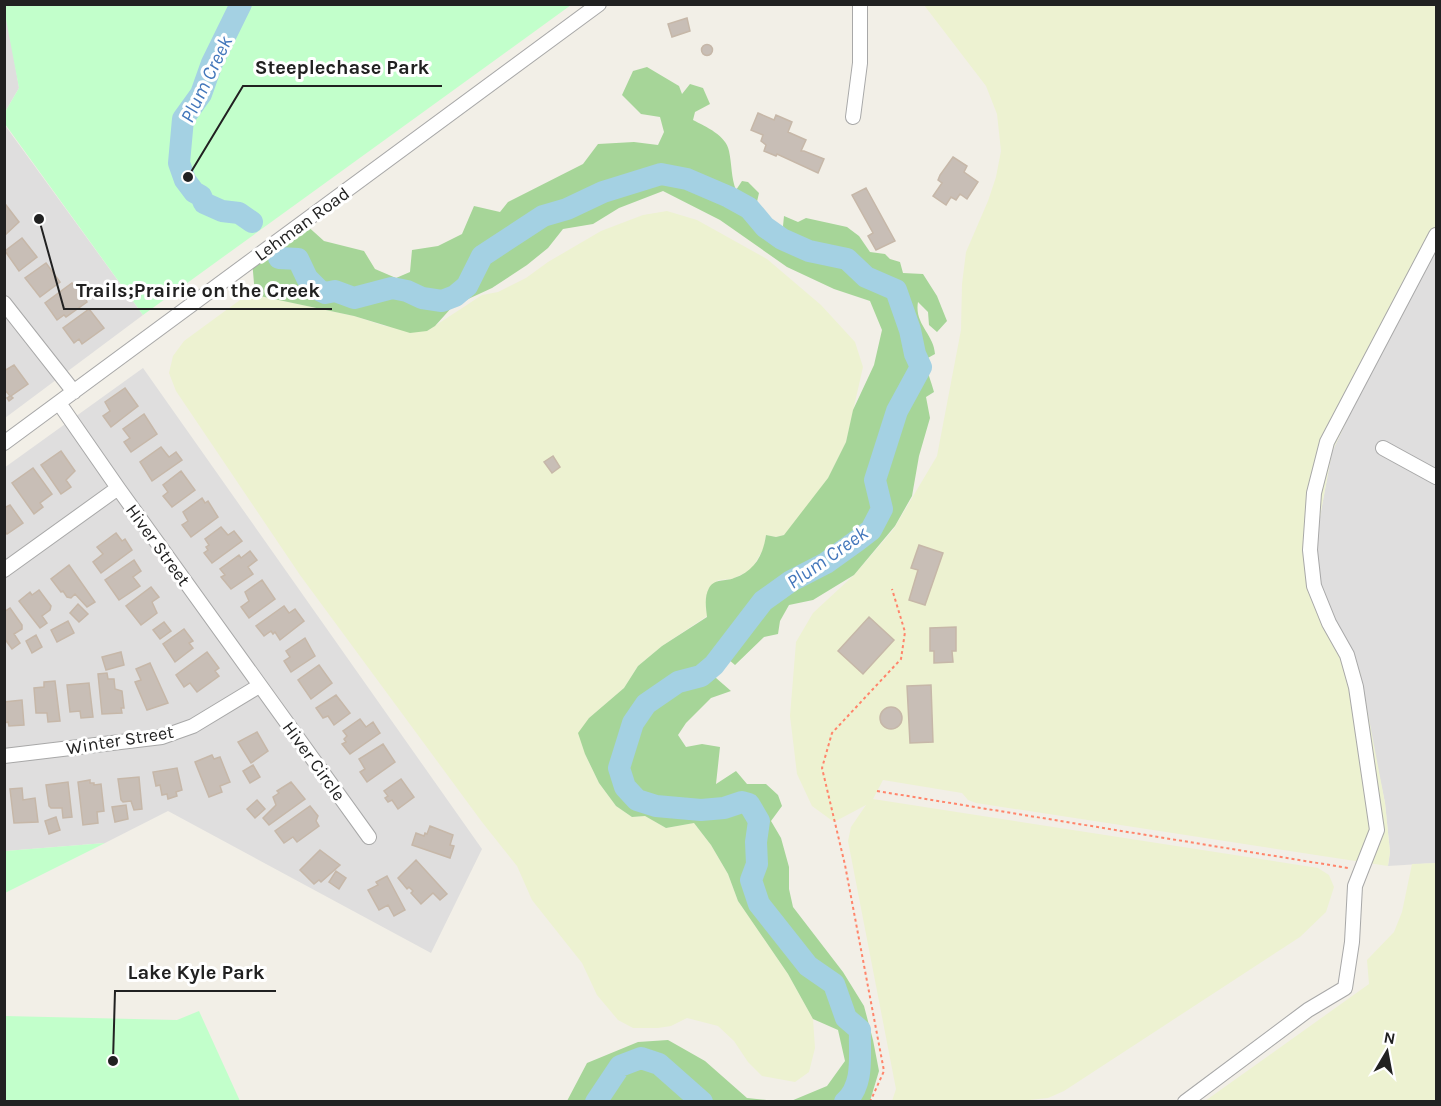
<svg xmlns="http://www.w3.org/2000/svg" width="1441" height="1106" viewBox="0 0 1441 1106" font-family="Karla,sans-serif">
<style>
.residential{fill:#dfdede}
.farmland{fill:#edf2d1}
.forest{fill:#a6d598}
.park{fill:#c2ffcb}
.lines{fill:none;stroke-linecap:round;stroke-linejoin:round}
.river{stroke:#a4d1e3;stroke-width:22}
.building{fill:#c8beb6;stroke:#c6b7a8;stroke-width:1.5}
.minor-casing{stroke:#a8a8a8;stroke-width:16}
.path{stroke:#ff856b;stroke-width:2;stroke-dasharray:3 3;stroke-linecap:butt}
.minor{stroke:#fff;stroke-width:14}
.labels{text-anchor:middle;stroke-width:6;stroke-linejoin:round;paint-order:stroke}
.street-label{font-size:18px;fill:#212121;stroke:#fff}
.water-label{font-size:20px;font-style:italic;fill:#4377bb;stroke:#fff}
.leader{fill:none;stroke:#212121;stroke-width:2}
.callout-dot{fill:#212121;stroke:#fff;stroke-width:2}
.callout-label{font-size:20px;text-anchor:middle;font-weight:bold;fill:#212121;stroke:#fff;stroke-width:6;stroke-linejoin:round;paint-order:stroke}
</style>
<rect width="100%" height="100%" fill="#f2efe7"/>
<path class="residential" d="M5,4L19,88L5,112L4,5Z
M4,124L143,315L5,418H4Z
M1436,249V863L1388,866L1390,852L1385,803L1365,705L1319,581L1317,533L1332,452L1364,384Z
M143,368L482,849L431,953L168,811L105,843L5,851L4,468Z"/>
<path class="farmland" d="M924,5H1436V249L1364,384L1332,452L1317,533L1319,581L1328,607L1360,672L1385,803L1390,852L1388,866L976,803L968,800L962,793L883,780L873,799L1318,868L1329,875L1334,887L1326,912L1300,937L1064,1091L1048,1098L1020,1101H892L896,1089L848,841L851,827L866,805L834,822L812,806L797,774L790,716L796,642L813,613L854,575L893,530L937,456L961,330L962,284L966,252L988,201L996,177L1001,151L997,114L986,86Z
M667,211L697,220L767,259L821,305L855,342L863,367L846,442L828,478L795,523L784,535L776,537L766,535L764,548L751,570L732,579L718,580L706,602L707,616L662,646L638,666L624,688L589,718L585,754L599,783L616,806L632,817L645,816L666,828L694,823L711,845L728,874L738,901L788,974L813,1019L815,1048L809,1072L795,1082L762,1076L748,1062L734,1041L718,1026L687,1018L671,1026L658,1028H633L618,1020L597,995L582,963L532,900L517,866L482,822L300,575L176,391L169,373L173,356L184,341L240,300L255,295L354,316L385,326L427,331L482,295L498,292L526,278L548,262L601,231L643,215Z
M1436,863V1101H1205L1369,984L1367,960L1394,932L1402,912L1412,864Z"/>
<path class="forest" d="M647,67L679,86L682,94L690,84L703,88L710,104L695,112L693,120C706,127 726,135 729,151C732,165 731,177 736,190L742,181L748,182L759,193L756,206L766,221L786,235L783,226L784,216L798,222L806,218L847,227L859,236L870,252L885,254L890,259L900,262L903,273L923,274L937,296L947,321L937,332L929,325L928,312L918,302C914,324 934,334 935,354L926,359C926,371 931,380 934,392L926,397L930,418L919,456L912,496L895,526L854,575L813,600L789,605L780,621L778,634L764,637L735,665L722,654L708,671L731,691L711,698L686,723L678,735L686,747L702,744L720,747L716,784L736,771L747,784H766L778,795L782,806L771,821L781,838L789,867V889L793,907L843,972L864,1006L873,1040L879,1071L870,1101H791L827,1086L845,1061L838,1030L813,1019L788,974L738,901L728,874L711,845L694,823L666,828L645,816L632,817L616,806L599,783L585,754L578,733L589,718L624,688L638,666L662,646L707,617C706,608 704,597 709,588C715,578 725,582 734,578C754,571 763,556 766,535L776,537L784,535L828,478L846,442L853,410L874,365L882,330L870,301L834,289L787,267L720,220L663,191L619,208L593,224L563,229L548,248L527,265L492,288L453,306L435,326L427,331L410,333L354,316L255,295L252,260L304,223L324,241L364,251L375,269L396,278L410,272L412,250L438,246L462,234L474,206L500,212L508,202L583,164L598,144L634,142L658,145L664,132L660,117L641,114L622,95L633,71Z
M668,1040L705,1061L747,1098L776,1101H567L587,1063L638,1042Z"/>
<path class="park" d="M5,4H571V5L143,315L5,124V112L19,88L5,14Z
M105,843L5,893V851Z
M199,1011L240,1101H5V1016L177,1020Z"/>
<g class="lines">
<path class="river" d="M241,4L212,63L201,94L183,119L179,163L185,180L194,192L201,196L204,203L222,211L239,213L252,222
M279,258L298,259L307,278L319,290L325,293L335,291L354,298L392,288L407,291L422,298L442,301L455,296L467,286L482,256L543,216L567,209L603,192L661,174L687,179L729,197L749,208L765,227L782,239L809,251L847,259L866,277L896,290L910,330L915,354L921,367L897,411L875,480L882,509L871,530L858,540L826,563L791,581L763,601L714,665L701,676L678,682L646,704L633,723L619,768L625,787L637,800L656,806L701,810L724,808L742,802L749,804L759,821L756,842L757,864L751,880L759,904L808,966L834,984L846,1018L860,1030C859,1054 865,1084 845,1102
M596,1102L620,1066L641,1058L659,1064L702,1102"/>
</g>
<path class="building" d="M687,18L690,31L672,37L668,24Z
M701.5 50a5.5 5.5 0 1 1 11 0a5.5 5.5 0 1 1-11 0Z
M758,113L774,120L776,115L792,122L788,132L806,140L801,151H804L824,159L818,173L777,154L776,156L764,151L766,145L761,141L763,135L751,130Z
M953,157L967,166L964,172L978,182L967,199L960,194L956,200L951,197L946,205L933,196L942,183L938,180L940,175Z
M866,188L895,241L876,250L868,236L873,233L852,195Z
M6,205L19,222L4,236V206Z
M22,238L37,257L19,271L5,251Z
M46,263L60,282L40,297L25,278Z
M72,283L84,295L87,302L66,317L64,315L57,320L45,303Z
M89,309L104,328L82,344L79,339L74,343L63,328Z
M14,365L28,384L11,396L13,398L9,401L7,398L10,396L4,389V371Z
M125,388L138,406L111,427L103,416L110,411L105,402Z
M144,414L157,434L131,452L124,442L130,438L123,429Z
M161,447L169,457L176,452L182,460L152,481L140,462Z
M61,451L75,471L66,480L71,487L61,494L41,465Z
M553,456L560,467L552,473L544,462Z
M33,468L52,494L40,503L43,507L34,514L12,483Z
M181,471L195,490L172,507L163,496L168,492L163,485Z
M202,498L205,503L208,501L218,517L191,537L182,525L188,521L183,512Z
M10,505L23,523L7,534L4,531V508Z
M221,527L228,535L234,531L242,541L212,563L204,553L208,550L206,547L209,545L205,539Z
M116,533L122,541L125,539L132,550L101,573L93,562L103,554L97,547Z
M919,545L943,553L925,605L909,600L918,570L911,568Z
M250,551L257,560L248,567L253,574L231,589L221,577L225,575L220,569L239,555L241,558Z
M134,560L141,571L133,577L140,586L119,600L105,580Z
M69,565L95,602L87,607L75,594L71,598L67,597L63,591L61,592L51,579Z
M262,580L275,599L249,618L241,607L249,601L245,592Z
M151,587L159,597L152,602L157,613L141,625L126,606Z
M39,590L51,606L50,610L42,616L47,623L40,628L19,601L30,592L32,595Z
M78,604L88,614L79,622L70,613Z
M284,606L289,613L295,609L304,621L280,640L275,632L273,634L271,631L264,636L256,626Z
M10,608L22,625V629L14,634L20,643L12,649L4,638V612Z
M869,617L894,640L863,674L838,651Z
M68,621L74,633L57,642L51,630Z
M164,622L171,631L160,639L153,630Z
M956,627V651H952L953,662L934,663V651H930V628Z
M184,629L193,641L189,643L193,648L175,662L163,644Z
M36,635L42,647L32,653L26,641Z
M305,638L315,656L291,672L284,661L290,657L286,651Z
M121,652L124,665L106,670L102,657Z
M207,652L219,668L215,671L219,676L197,692L190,683L184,687L176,675Z
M150,663L168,703L147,710L135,682L141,680L136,669Z
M319,665L332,683L311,699L298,680Z
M107,673L108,679H114L115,689L122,691L124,708H121L122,713L102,714L98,674Z
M55,681L60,721L48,722L47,713H36L34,688L44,687V682Z
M89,683L93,717L81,718L80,711L70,712L67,685Z
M931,685L933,742L910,743L907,686Z
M336,695L350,713L334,725L328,716L323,718L316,708Z
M22,700L24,725L9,726L8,722L4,723V702Z
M880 718a11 11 0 1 1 22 0a11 11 0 1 1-22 0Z
M360,719L366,727L373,722L380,733L350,754L342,744L346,742L344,739L347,736L343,731Z
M257,732L268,751L251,763L238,742Z
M383,744L395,762L367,782L360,772L365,769L359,759Z
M212,755L214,759L220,757L230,782L220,786L222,792L209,797L195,762Z
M253,765L260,777L250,783L243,771Z
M177,768L182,790L176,792L177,796L168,799L167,794L162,795L160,785L156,786L153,772Z
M139,777L142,809L134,810L131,801L123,802L121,800L118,779Z
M401,779L414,797L398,809L392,800L388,802L385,798L388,796L384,791Z
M90,780V783H94V785L101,784L104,811L97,812L98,823L83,825L78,782Z
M68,782L72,817L63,818L62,808H51L49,806L46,785Z
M291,782L305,799L269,825L263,818L276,805L273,797L279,793L277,791Z
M22,788L23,800L35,798L38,822L14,823L10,789Z
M257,800L265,809L255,818L247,809Z
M126,805L128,819L115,822L112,807Z
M310,806L318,816L316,821L319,826L297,842L293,837L284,843L275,831Z
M56,817L60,830L49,834L45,821Z
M430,826L453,835L450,845L454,846L450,858L412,845L416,833L424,836L425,833L427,834Z
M320,850L340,865L321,882L319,880L314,884L300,870Z
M416,860L447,894L440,900L433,893L421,904L411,893L413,891L409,887L407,889L398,878Z
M336,871L346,878L339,889L329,882Z
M387,876L405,910L394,916L388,905L379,910L368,890L378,885L376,882Z"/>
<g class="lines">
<g class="minor-casing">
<path id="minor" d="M853,117L860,63V4
M4,303L74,392
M59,403L118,488L369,837
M4,443L599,4
M1383,448L1436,477
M4,570L118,488
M4,756L162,737L193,726L259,686
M1185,1102L1308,1010L1345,988L1352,942L1355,886L1377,830L1356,687L1347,655L1329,623L1314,586L1310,550L1314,493L1327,442L1436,235"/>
</g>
<path class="path" d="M877,791L1348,868
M870,1102L884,1071L845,865L822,768L832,733L901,659L905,632L892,589"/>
<use href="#minor" class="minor"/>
</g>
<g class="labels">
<g class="street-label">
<text transform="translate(302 224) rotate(-36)" y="6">Lehman Road</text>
<text transform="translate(158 545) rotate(54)" y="6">Hiver Street</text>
<text transform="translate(120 740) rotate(-9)" y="6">Winter Street</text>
<text transform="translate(314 761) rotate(54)" y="6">Hiver Circle</text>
</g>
<g class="water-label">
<text transform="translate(206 79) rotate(-64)" y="7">Plum Creek</text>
<text transform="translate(827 557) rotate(-35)" y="7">Plum Creek</text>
</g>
</g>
<path class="leader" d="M188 177L243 86H442M39 219L64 309H332M113 1061L115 991H276"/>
<g class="callout-dot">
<circle cx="188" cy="177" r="6"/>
<circle cx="39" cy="219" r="6"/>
<circle cx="113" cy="1061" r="6"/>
</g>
<g class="callout-label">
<text x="342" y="74">Steeplechase Park</text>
<text x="198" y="297">Trails;Prairie on the Creek</text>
<text x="196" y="979">Lake Kyle Park</text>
</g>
<rect width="1441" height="1106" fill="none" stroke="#212121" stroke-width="12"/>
<g transform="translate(1387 1052) rotate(10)" stroke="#ffffff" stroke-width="4.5" paint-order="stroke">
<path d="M0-4.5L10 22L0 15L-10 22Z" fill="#212121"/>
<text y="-9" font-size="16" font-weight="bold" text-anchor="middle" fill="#212121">N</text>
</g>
</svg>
